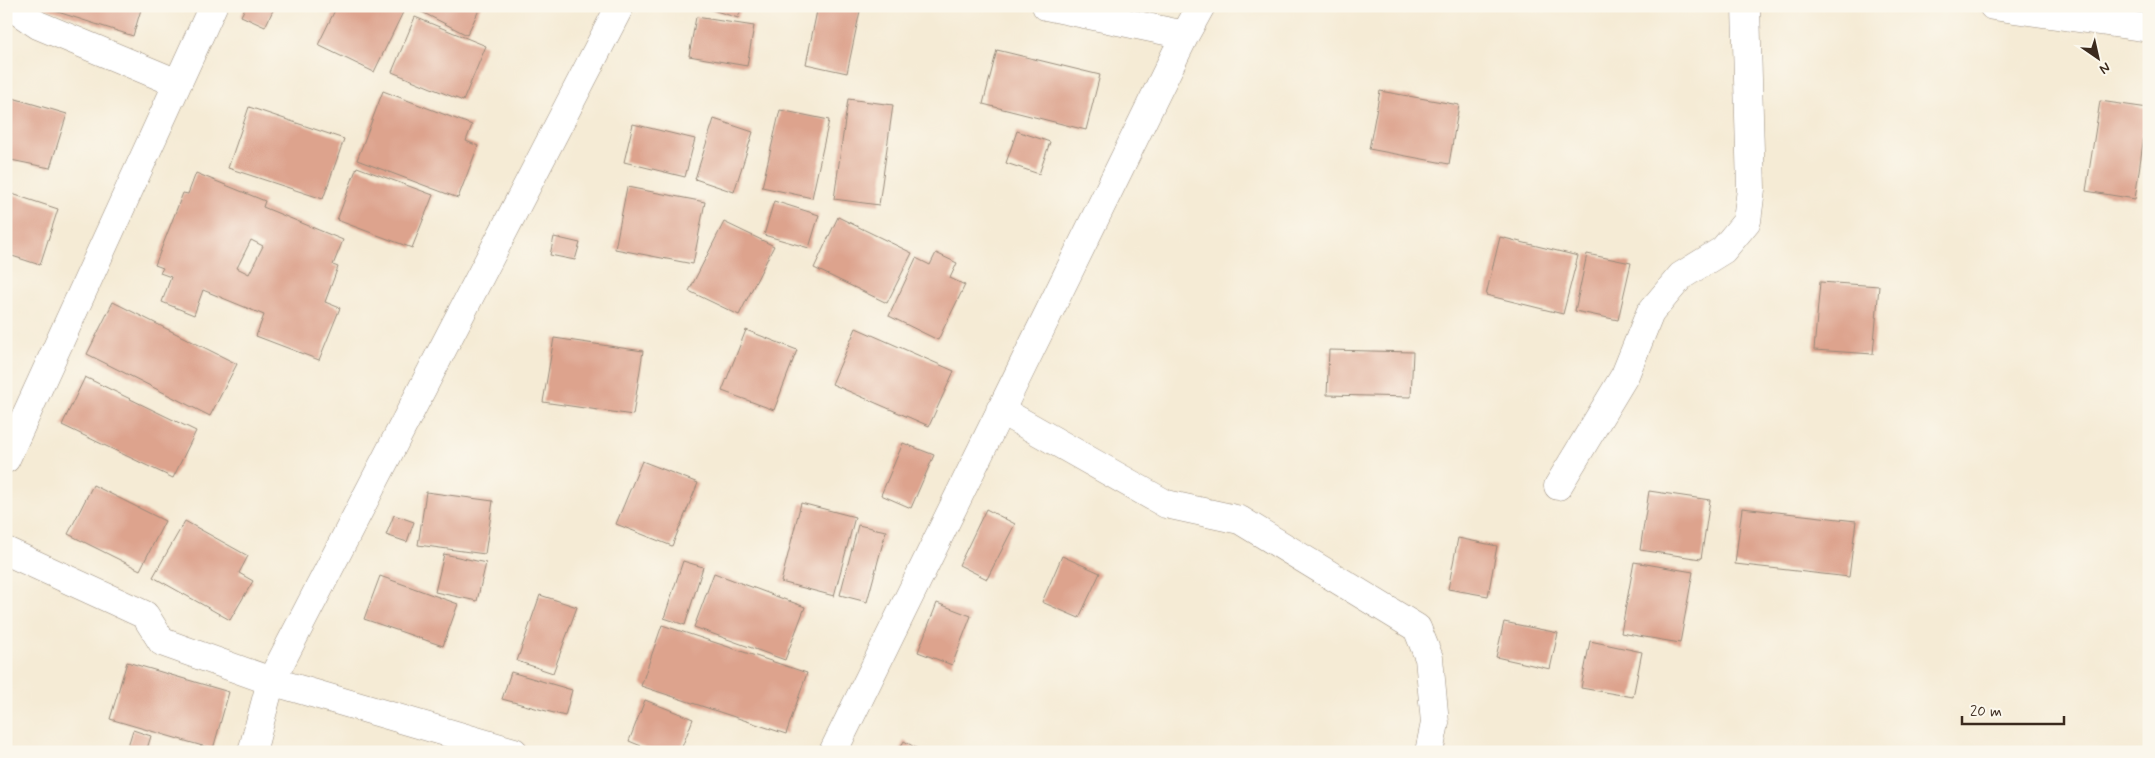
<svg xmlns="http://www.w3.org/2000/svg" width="2155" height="758" viewBox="0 0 2155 758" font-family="Mynerve,sans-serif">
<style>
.building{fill:#dda38d;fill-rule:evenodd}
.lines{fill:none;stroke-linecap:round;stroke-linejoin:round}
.minor-casing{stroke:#988a7a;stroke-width:29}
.minor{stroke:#fff;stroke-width:28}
</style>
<rect width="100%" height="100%" fill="#fbf7ec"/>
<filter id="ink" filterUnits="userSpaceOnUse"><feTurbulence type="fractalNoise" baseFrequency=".02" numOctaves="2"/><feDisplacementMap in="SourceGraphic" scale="10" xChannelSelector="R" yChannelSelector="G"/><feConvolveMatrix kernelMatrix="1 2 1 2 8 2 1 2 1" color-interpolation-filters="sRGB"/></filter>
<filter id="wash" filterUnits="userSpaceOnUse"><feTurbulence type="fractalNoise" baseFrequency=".0096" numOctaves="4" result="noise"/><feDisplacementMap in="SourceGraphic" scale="20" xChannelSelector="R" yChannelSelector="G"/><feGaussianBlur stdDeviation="1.12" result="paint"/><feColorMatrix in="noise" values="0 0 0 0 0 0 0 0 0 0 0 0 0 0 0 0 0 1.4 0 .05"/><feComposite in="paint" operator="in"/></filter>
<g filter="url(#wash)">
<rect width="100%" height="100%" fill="#f5ebd5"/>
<g id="blocks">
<path class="building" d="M39,6H142L133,36Z
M246,6H275L265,27L241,16Z
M337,6H406L374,72L318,45Z
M417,6H481L467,35L416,9Z
M700,6H742L738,18Z
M818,6H861L847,73L806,64Z
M415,17L486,46L463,101L392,72Z
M696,17L754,26L747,66L689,56Z
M997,50L1100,75L1086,130L983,104Z
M383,91L472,125L466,141L478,146L458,198L357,160Z
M1380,91L1459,105L1449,164L1369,149Z
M6,96L67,114L50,168L6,159Z
M848,99L893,105L879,205L834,199Z
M2100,101L2148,108L2135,199L2086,191Z
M249,107L344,139L323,199L228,168Z
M780,110L829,120L812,198L762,187Z
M714,119L753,132L734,192L695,179Z
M633,124L695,139L685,177L624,162Z
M1017,131L1050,142L1039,174L1006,163Z
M357,167L433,195L412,248L337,220Z
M196,173L265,201L263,207L343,240L333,265L338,267L325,302L340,308L319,360L256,336L264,315L203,290L194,315L162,302L171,277L160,273L163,268L155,265L183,193L188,194ZM251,240L263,246L249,274L237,268Z
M627,187L705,202L693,264L615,249Z
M6,192L58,209L40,265L6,254Z
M774,201L819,215L809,248L764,235Z
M838,217L912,253L887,303L814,268Z
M724,222L774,246L739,315L689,291Z
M554,237L580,243L575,260L550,255Z
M1500,237L1578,256L1563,314L1486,295Z
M936,253L957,263L950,278L965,285L938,340L889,316L916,258L930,265Z
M1587,254L1631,263L1618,320L1575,311Z
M1820,282L1879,286L1873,354L1814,350Z
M113,302L237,364L210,416L87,354Z
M856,328L954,371L929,426L832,384Z
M746,330L797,350L774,410L722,391Z
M554,338L643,351L633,415L543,402Z
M1329,350L1413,352L1411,397L1327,395Z
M85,377L196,431L173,478L62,425Z
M903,443L934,455L911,508L881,495Z
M642,461L698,483L672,546L616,524Z
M93,485L165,521L140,570L68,534Z
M1649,491L1710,500L1701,559L1640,550Z
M426,492L493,501L485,554L418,545Z
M801,503L855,517L834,596L781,582Z
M1742,508L1856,521L1849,577L1735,564Z
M986,509L1015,524L987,579L959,565Z
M394,515L414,522L407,542L386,535Z
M185,521L248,556L239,573L253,581L230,620L153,577Z
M858,525L886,531L867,602L840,595Z
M1458,538L1497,546L1488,596L1448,589Z
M444,554L486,563L477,601L435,592Z
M1062,556L1100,573L1079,618L1042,602Z
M683,561L703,567L685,625L664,618Z
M1634,562L1693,572L1680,643L1621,633Z
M714,573L805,607L785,660L694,627Z
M380,576L458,604L443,646L364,619Z
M540,595L577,607L553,673L517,661Z
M937,603L971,616L952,665L918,652Z
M1504,622L1558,633L1550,669L1496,657Z
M662,625L807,673L786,734L641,686Z
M1590,641L1642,652L1633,697L1581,688Z
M127,662L229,692L213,749L110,719Z
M511,672L572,690L565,716L502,699Z
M645,700L693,719L680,752H656L629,741Z
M133,730L151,736L146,752L127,749Z
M904,741L923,752H898Z"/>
</g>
</g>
<g filter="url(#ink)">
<use href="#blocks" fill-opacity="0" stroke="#988a7a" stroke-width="1"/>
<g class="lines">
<g class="minor-casing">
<path id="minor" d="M10,6L38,25L177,83
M1046,6L1185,35
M1993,6L2149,28
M1000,410L1166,504L1240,520L1417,628L1429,658L1435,723L1429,752
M6,459L213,6
M1558,486L1625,375L1650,313L1681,276L1723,250L1747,221L1751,189L1746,6
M6,551L145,615L162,642L271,681L514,752
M252,752L271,681L620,6
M833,752L1185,35L1201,6"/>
</g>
<use href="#minor" class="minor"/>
</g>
</g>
<rect width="2155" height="758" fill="none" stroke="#fbf7ec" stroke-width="25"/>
<g transform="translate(2098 58) rotate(146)" stroke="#fbf7ec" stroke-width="4" paint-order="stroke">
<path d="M0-4L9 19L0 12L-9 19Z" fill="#3b2a1e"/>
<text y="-8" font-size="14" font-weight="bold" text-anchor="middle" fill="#3b2a1e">N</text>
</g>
<path d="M1962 716v8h102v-8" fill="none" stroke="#3b2a1e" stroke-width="2.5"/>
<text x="1970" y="716" font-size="15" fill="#3b2a1e" stroke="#fbf7ec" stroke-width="4" paint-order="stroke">20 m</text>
</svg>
